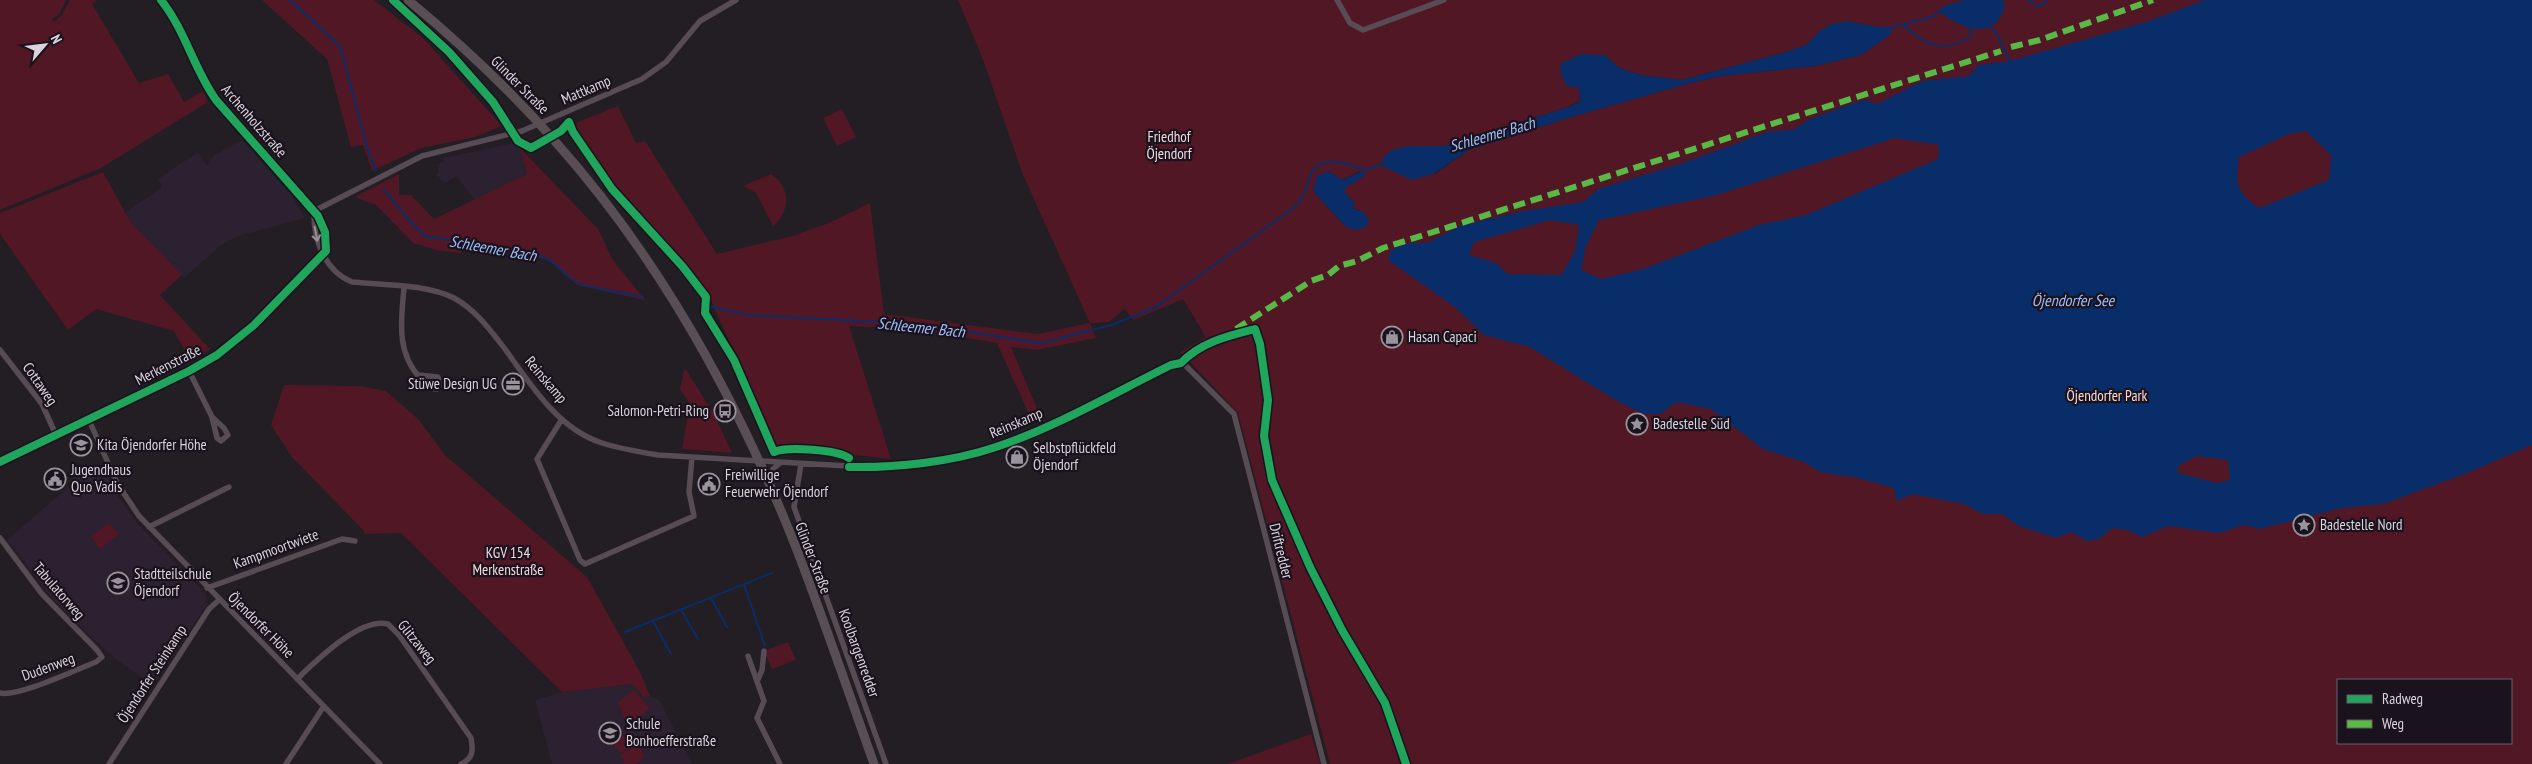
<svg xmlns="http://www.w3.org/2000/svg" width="2532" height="764" viewBox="0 0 2532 764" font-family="'PT Sans Narrow',sans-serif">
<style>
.built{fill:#2c2130}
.green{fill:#521724;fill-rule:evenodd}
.water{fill:#092d68;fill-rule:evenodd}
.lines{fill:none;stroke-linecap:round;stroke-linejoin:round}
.stream{stroke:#092d68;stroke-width:2}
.street{stroke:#574c53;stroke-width:5.5}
.secondary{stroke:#5a4e55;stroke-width:9}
.quiet{stroke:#58b947;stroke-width:6;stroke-dasharray:12 6;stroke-linecap:butt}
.cycleway-casing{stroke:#1a121d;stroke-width:11}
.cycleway{stroke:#20a55d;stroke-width:8}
.oneway{stroke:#989098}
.labels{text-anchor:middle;stroke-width:4.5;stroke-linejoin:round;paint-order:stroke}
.street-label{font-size:15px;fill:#d9d4dc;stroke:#1a121d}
.park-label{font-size:15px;fill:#f4d9db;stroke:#1a121d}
.poi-label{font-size:15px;fill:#d9d4dc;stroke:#1a121d;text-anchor:start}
.water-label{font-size:16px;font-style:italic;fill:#9dbff9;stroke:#1a121d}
</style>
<rect width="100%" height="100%" fill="#221e23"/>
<path class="built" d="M242,140L292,196L305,218L238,236L220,246L184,278L130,222L126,212L162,187L158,179L198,152L207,166L214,155Z
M514,143L520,148L527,174L475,200L456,176L446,183L436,175L439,172L437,164L444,162L443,158Z
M103,466L115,492L137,523L206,594L207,604L155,683L151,684L117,660L86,633L53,599L7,540L71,485L69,480Z
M632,684L644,697L650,696L660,701L692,764H552L535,700L562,692Z"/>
<path class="green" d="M0,0H66L60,13L52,20L54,22L62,15L70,0H97L92,4L139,83L168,74L184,102L203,91L208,102L101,168L0,210Z
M262,0H374L424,39L502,126L475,137L421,148L372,171L363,145L351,147L327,59Z
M958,0H2532V764H1330L1238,413L1181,352L1206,337L1183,299L1134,320L1124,309L1109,322L1090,323L1096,338L1036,350L1011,347L1040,415L1031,419L997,343L915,329L849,326L891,459L855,455L847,452L776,446L708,294L685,262L638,214L599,164L573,124L618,106L636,143L645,141L717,254L793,236L829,223L870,203L884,314L1037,334L1090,323L1023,175L982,57ZM1848,21L1877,27H1890L1891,34L1861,55L1815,66L1721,76L1690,83L1571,117L1469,150L1435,174L1409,146H1445L1565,108L1580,101L1579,87L1605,55L1619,68L1641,75L1682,80L1786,52L1806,45L1821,30ZM1328,171L1342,180L1360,171L1363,177L1345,187V193L1355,203L1353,208L1360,210L1346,227L1313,191ZM2338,680H2511V743H2338Z
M842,109L856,137L837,146L823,118Z
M520,148L598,229L612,259L645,300L577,285L549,261L541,258L490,249L489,252L461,249V253L436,250L413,243L376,205L355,197L399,174V195H411L434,219L527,174Z
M103,172L131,223L182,275L160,295L210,349L191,361L174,331L96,309L68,330L0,234V213Z
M771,174C791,187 791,211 773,226L756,193L743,186Z
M685,368L715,416L732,453L682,449L690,404L680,389Z
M284,385L360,386L386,391L419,420L445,455L587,577L640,672L650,696L644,697L632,684L562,692L401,533L365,534L363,530L292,457L271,425Z
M109,523L119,534L100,549L91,537Z
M788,642L796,660L772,669L764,651Z
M634,690L650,708L628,728L618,702Z
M630,730L637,740L621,753L613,744Z
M1311,734L1320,764H1228Z
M637,742L645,758L635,764H624L621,755Z"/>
<path class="water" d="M1965,0H2003L2005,6C1994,44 1959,27 1938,11L1944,6Z
M2205,0H2532V445L2467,473L2383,504L2342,508L2260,529L2244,525L2219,533L2168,526L2142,537L2127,530L2112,528L2099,539L2087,541L2071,532L2056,538L2019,526L2002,514H1983L1964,504L1913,494L1896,501L1894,488L1858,478L1820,472L1804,462L1763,449L1711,409L1677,402L1660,414H1644L1617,401L1530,347L1484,335L1455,307L1388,260L1391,250L1408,243H1427L1460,226L1523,211L1583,202L1598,189L1683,163L1770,131L1793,130L1808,120L1853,103L1867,100L1877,104L1922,81L1969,76L1978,65L2010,61L2146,22ZM2306,131L2331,155L2329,180L2259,208C2236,191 2235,185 2239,157L2289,134ZM1895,138L1939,145L1938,159L1806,215L1759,225L1643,269L1601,279L1581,270L1586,246L1599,220L1713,196ZM1550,220L1579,225L1575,251L1561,275L1508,274L1496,263L1469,255L1474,242ZM2197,456L2228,460L2230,480L2217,483L2178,473V466Z
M1848,21L1877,27H1891V34L1861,55L1815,66L1721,76L1690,83L1571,117L1469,150L1435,173L1412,180L1382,166L1383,157L1392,150L1409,146H1445L1565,108L1580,102L1579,88L1567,86L1561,75L1560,64L1581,54L1605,55L1619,68L1641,75L1682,80L1786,52L1806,45L1821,30L1831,24Z
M1365,170L1363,177L1345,188V193L1355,203L1353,208L1365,213L1369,221L1365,227L1358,230L1346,227L1313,191L1317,176L1328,171L1342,180Z"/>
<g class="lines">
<path class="stream" d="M290,0L340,46L367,147L376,171
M2028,0L2039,7L2047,0
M1903,25C1927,46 1942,54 1971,36L1972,32L1968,28
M1990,26L1995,31L2010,61
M1889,28L1934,16L1938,11
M384,190C398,205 409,223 425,236L536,254L551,261L570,278L582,285L643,297
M708,306L748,315L918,324L1041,343L1112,325L1131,317
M1132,317L1156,307L1292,209C1307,195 1304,190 1311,174C1321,153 1349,164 1365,170L1385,163
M744,584L765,646
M711,598L727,627
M681,610L698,639
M653,621L671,654
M625,632L772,573"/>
<path class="street" d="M1337,0L1350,23L1363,30L1444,0
M314,211C313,240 325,271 352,282C383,285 427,284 454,298C476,310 490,330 505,349C531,385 558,429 602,443C621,449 640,452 658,455L882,468L972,454L1024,436L1171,365H1185L1234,414L1324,764
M314,211L422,156L522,131L642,79L666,62L700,21L736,0
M404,288C401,321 396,353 421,379C426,385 429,389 437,389L439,385L438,377L417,375
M0,350L42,404L56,435
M189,371L212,417L217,438L221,441L228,435L224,428L212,417
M562,419L537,459L580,560L585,564L694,516L689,492L692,457
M89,420L117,483L139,516L380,764
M0,462L189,371L217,355L254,325L326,251L325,232L318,216L216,100C194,69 185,30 161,0
M801,464L794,507L886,764
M768,482L773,469L780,463
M149,527L229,487
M0,538L42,594L97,650L102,657L96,662C75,670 19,697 0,693
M207,588L342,539L355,541
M748,656L764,701L757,718L780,764
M297,679C316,661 360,617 388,624L399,635L471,738C473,750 474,758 461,764
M757,682L762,670L764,651
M109,764L209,609L219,600
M286,764L324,706"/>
<path class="secondary" d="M408,0C460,43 509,89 553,139C658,256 737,399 795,545C823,617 848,691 874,764"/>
<path class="quiet" d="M2011,47L2040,40L2153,0
M1236,329L1311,281L1328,275L1339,266L1357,261L1383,248L2001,51"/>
<g class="cycleway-casing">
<path id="cycleway" d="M393,0L449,52L493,102L518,141L531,148L561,131L569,122L573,132L612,189L683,267L706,297L705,313L734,360L774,452C787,446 838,450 849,458
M0,462L189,371L217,355L254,325L326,251L325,232L318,216L216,100C194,69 185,30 161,0
M849,467C895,468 952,462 996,447C1056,427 1114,393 1171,365L1181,363C1201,342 1228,336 1255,329L1260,344L1268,400L1264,436L1272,480L1310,567L1342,630L1385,703L1406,764"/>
</g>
<use href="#cycleway" class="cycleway"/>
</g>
<defs><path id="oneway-shaft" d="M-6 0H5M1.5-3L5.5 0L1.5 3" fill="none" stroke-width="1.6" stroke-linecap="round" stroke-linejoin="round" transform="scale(1.25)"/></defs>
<use class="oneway" href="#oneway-shaft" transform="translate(316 234) rotate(80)"/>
<defs>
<g id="shop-ring" transform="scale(1.125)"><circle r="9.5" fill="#1a121d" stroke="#99949b" stroke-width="1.5"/><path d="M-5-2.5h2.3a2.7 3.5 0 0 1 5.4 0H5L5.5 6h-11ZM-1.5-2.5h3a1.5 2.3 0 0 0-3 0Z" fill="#99949b"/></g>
<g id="office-ring" transform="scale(1.125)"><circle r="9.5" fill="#1a121d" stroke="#99949b" stroke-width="1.5"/><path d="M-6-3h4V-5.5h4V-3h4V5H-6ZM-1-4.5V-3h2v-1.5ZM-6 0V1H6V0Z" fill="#99949b"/></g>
<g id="bus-ring" transform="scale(1.125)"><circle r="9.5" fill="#1a121d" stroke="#99949b" stroke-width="1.5"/><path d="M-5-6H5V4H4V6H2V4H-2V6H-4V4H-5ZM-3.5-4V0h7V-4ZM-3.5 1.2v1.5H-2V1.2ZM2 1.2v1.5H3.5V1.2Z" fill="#99949b"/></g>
<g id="sight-ring" transform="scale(1.125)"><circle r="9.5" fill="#1a121d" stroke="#99949b" stroke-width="1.5"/><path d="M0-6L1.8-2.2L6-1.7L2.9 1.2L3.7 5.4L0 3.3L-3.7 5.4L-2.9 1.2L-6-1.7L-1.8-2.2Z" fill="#99949b"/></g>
<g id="school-ring" transform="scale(1.125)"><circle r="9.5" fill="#1a121d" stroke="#99949b" stroke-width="1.5"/><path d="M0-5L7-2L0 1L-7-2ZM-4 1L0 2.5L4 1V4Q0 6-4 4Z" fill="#99949b"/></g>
<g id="civic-ring" transform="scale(1.125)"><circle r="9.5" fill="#1a121d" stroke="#99949b" stroke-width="1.5"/><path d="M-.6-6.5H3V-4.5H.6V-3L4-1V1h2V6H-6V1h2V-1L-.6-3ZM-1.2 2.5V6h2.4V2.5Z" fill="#99949b"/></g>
</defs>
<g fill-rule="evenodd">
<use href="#shop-ring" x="1392" y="337"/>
<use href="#office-ring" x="513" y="384"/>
<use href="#bus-ring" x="725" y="411"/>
<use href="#sight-ring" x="1637" y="424"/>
<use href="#school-ring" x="81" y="445"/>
<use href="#shop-ring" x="1017" y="457"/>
<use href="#civic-ring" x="55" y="479"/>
<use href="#civic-ring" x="709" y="484"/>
<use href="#sight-ring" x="2304" y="525"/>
<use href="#school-ring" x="118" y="583"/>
<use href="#school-ring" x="610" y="733"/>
</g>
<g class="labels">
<g class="street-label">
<text transform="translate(520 85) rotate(45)" y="5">Glinder Straße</text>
<text transform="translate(586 90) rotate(-23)" y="5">Mattkamp</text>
<text transform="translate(254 121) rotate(49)" y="5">Archenholzstraße</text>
<text transform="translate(168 365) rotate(-27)" y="5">Merkenstraße</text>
<text transform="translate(546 380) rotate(50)" y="5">Reinskamp</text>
<text transform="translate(40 384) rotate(55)" y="5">Cottaweg</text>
<text transform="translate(1016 423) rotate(-23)" y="5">Reinskamp</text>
<text transform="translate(276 549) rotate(-20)" y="5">Kampmoortwiete</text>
<text transform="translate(1281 551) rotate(76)" y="5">Driftredder</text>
<text transform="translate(813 558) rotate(69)" y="5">Glinder Straße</text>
<text transform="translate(59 591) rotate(49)" y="5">Tabulatorweg</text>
<text transform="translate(261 625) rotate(45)" y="5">Öjendorfer Höhe</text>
<text transform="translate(417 642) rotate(51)" y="5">Glitzaweg</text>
<text transform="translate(859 653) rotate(70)" y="5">Koolbargenredder</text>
<text transform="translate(48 667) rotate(-20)" y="5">Dudenweg</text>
<text transform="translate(152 674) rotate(-57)" y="5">Öjendorfer Steinkamp</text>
</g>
<g class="park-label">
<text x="1169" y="142">Friedhof<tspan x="1169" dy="17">Öjendorf</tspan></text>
<text x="2107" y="401">Öjendorfer Park</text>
<text x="508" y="558">KGV 154<tspan x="508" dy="17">Merkenstraße</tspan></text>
</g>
<g class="poi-label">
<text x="1408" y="342">Hasan Capaci</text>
<text x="497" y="389" text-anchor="end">Stüwe Design UG</text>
<text x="709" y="416" text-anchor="end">Salomon-Petri-Ring</text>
<text x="1653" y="429">Badestelle Süd</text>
<text x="97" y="450">Kita Öjendorfer Höhe</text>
<text x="1033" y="453">Selbstpflückfeld<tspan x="1033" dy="17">Öjendorf</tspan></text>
<text x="71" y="475">Jugendhaus<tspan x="71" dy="17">Quo Vadis</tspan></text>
<text x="725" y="480">Freiwillige<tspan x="725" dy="17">Feuerwehr Öjendorf</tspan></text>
<text x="2320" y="530">Badestelle Nord</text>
<text x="134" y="579">Stadtteilschule<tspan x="134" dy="17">Öjendorf</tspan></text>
<text x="626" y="729">Schule<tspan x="626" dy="17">Bonhoefferstraße</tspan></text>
</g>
<g class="water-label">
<text transform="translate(1492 134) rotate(-16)" y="6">Schleemer Bach</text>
<text transform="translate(493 248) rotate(10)" y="6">Schleemer Bach</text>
<text x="2073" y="306">Öjendorfer See</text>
<text transform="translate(921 327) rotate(6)" y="6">Schleemer Bach</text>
</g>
</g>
<rect x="2337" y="679" width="175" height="65" fill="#1a121d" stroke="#666069"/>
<rect x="2347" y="695" width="25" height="8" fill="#20a55d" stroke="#666069"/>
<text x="2382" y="704" font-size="15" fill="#d9d4dc">Radweg</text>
<rect x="2347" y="720" width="25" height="8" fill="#58b947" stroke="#666069"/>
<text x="2382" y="729" font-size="15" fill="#d9d4dc">Weg</text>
<g transform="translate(45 45) rotate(62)" stroke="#1a121d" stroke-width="4" paint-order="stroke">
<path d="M0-4L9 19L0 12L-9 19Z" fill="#d9d4dc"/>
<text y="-8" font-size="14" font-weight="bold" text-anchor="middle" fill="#d9d4dc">N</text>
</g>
</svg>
